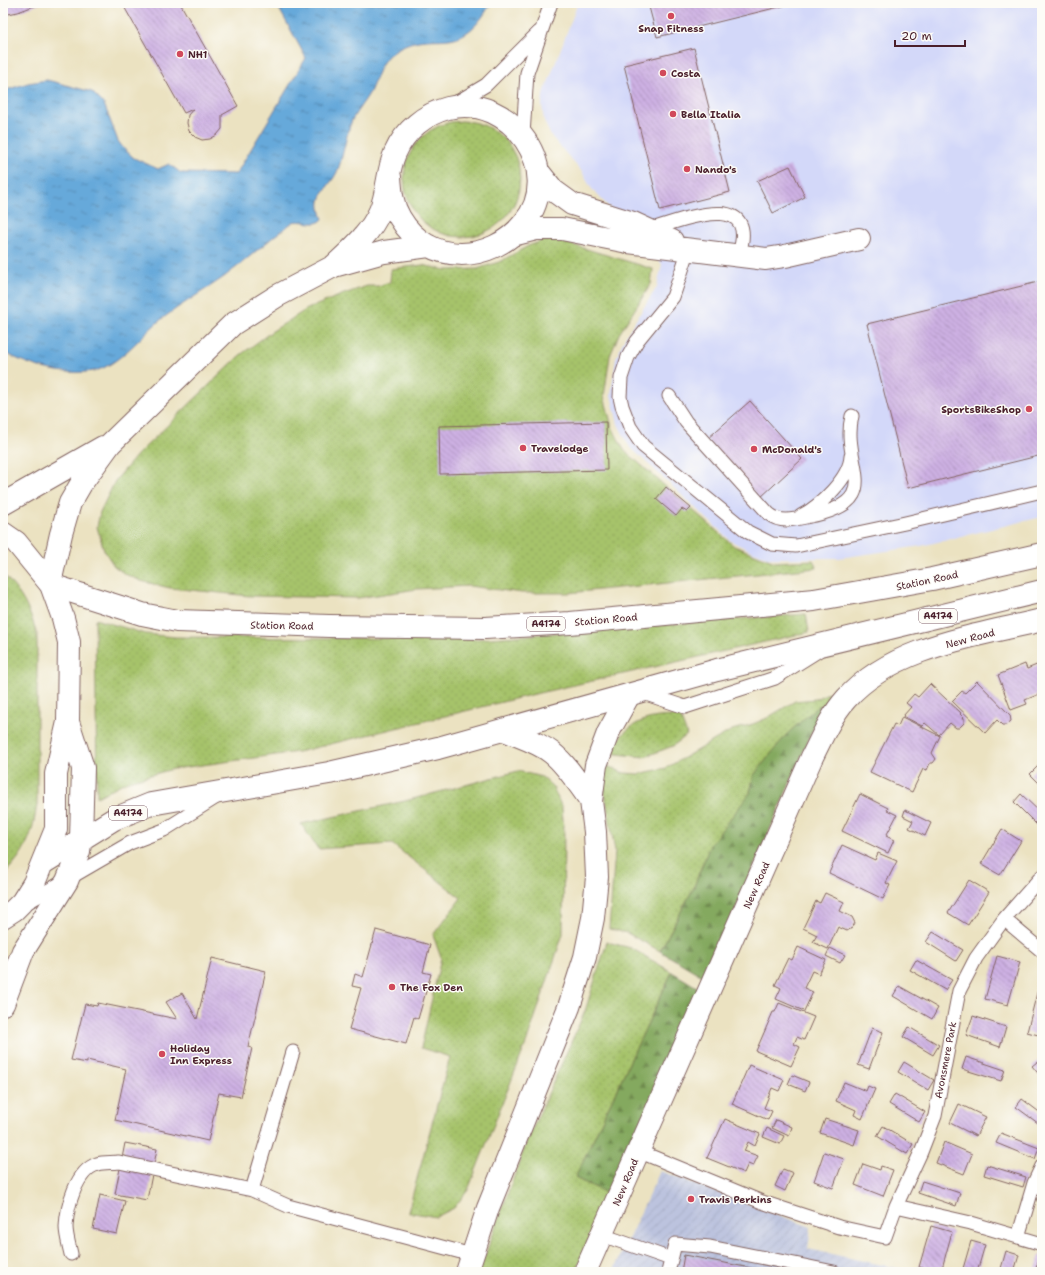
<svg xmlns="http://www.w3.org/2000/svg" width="1045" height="1275" viewBox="0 0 1045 1275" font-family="'Shantell Sans',sans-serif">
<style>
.built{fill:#d3d8f9}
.industrial{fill:url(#industrial-furrows)}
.grass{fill:url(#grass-dots);stroke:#78714a}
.forest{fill:url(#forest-firs);stroke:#676444}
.water{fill:url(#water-ripples);stroke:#586482}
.building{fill:url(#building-back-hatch)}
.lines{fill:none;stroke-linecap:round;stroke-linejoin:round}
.service-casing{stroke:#826360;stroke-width:15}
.minor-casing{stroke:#826360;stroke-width:24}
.tertiary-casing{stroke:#826360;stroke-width:24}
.primary-casing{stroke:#826360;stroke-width:24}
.service{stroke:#fff;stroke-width:13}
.minor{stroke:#fff;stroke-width:22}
.tertiary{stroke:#fff;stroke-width:22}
.primary{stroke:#fff;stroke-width:22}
.poi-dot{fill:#d1495b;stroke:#fdfcf7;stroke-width:1.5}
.labels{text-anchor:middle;stroke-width:3;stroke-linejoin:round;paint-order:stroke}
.shield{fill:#fdfcf7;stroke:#806168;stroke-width:1}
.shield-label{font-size:9px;font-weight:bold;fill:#4a1f2b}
.poi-label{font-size:10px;font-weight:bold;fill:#4a1f2b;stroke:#fdfcf7;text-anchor:start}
.street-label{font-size:10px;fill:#4a1f2b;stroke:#fdfcf7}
</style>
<defs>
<pattern id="industrial-furrows" width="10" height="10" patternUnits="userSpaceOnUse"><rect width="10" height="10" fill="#bcc3de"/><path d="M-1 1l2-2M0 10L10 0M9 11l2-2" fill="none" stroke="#a3a7bf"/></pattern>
<pattern id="grass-dots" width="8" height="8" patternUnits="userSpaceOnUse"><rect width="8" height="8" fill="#a6c36a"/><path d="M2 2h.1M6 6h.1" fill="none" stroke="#90a75c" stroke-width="1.8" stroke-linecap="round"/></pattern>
<pattern id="forest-firs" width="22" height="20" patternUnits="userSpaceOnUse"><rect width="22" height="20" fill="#84a95e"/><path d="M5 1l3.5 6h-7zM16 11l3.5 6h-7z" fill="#6e894e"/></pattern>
<pattern id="water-ripples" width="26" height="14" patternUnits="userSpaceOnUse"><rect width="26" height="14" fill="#66a9da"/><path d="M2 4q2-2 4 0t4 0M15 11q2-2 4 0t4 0" fill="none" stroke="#5689b1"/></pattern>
<pattern id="building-back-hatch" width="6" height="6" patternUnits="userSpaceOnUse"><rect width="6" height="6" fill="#cdb0e3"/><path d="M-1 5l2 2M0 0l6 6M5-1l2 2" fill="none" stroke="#a88fb8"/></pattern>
</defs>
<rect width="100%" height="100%" fill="#fdfcf7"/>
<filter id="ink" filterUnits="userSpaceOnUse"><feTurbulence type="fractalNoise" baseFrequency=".025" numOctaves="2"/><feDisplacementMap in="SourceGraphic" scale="8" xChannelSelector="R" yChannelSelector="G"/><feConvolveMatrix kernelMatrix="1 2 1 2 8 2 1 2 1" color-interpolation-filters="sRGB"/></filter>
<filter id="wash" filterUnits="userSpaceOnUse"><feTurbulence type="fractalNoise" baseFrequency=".012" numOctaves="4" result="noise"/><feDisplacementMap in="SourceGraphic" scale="16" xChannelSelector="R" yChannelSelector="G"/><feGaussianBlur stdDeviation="0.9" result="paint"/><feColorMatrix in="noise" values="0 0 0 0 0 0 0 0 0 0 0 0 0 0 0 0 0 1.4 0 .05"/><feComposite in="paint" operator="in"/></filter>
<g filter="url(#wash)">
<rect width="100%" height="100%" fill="#ebe2c1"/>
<path class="built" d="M578,3H1042V517L921,546L839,558H770L751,551L731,541L629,446L618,424L611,395L616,358L625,337L657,287L662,264L591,188L582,172L551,136L544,121L542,104L543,96Z"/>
<path class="industrial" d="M660,1171L811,1227L808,1249L915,1272H613Z"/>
<path class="grass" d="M404 179a58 58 0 1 1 116 0a58 58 0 1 1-116 0Z
M550,238L653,269L651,284L619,334L610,356L604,396L612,427L624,450L734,546L775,562L813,560L817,568L569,593H522L469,586L417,589L358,598L250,596L170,588L141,581L125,574L114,566L104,550L97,527L100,512L115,481L138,454L239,356L271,332L307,309L344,294L367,286H378L390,282L391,269L422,265L446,270L477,269L499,262L528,246Z
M3,574C22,594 29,608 37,634V804C33,834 26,853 3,875Z
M806,614L809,632L539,693L298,752L173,769L125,782L97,797L95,619L146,634L175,637L477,639Z
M828,693L831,696L823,706H818L754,775L750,793L702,865L694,887L660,951L627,933L609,929L615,851L604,788L605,765L624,773L638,774L666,768L732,730L753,724L767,718L795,701L815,699Z
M680,716L687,735L673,746L644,757L608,753C630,722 642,716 680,716Z
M518,771L542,777L553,787L562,808L564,830L563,934L527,1041L468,1190L454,1208L436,1217L408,1212L450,1057L421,1048L441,958L433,935L461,898L392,844L318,849L301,824L405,801Z
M607,942L631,948L672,972L575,1178L609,1194L575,1272H479L527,1141L585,1011Z"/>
<path class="forest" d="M818,706H823L706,978L660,951L694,887L710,845L750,793L754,775L787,734Z
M672,972L700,989L609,1194L575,1178Z"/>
<path class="water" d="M276,3H491C458,63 434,24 394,51C379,61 377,77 370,92C365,101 357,110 352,120C345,137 344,155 337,172C333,181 322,191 320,201C319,207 321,213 323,219C315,228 303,219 293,222C269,239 248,259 224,277C204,291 183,303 163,318C143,333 119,366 94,371C61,376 32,367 3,352V91L28,83L47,80L92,92L104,104L118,141L124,149L134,158L158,169L169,164L181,173L236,174L306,58Z"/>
<g id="blocks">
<path class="building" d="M42,3L18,12L3,15V4Z
M122,3H180L238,106L222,115V129L217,135L210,139L202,140L195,137L189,131L187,123L188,115L193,109L184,113Z
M648,3H786L787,5L657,37Z
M694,48L730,192L660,210L624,65Z
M790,166L805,197L773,213L757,181Z
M1042,281V455L908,488L867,324Z
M750,401L802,459L760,498L707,439Z
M606,422L607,470L440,474L439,426Z
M666,487L691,508L687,512L682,509L676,516L656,499Z
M1025,664L1027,669L1039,664L1042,673V693L1025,700L1027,704L1011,710L998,675Z
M977,681L1010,715L1011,721L1006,725H1002L997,720L985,733L952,701L962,691L965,693Z
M930,684L961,713L960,714L964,718V723L959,728H956L950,723L939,735L925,723L922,726L903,716L911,707L906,703L914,694L918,697Z
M902,717L940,736L932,753L936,759L933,763H930L927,770L923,769L912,792L870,772L894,724L898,726Z
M1042,762V786L1030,774Z
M860,794L888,808L887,810L897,815L886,836L894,840L888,853L842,831Z
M1021,794L1042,814V830L1014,802Z
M905,810L931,823L925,836L909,828L913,821L903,816Z
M1002,829L1021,841L1000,875L981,864Z
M842,845L875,860L878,853L897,861L886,883L890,885L883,899L829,873Z
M969,880L989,892L968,925L948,913Z
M825,893L844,902L840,911L852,917L855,923L852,928L847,931L838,927L828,949L813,942L817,935L803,928L816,901L820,903Z
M376,930L430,945L423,972L431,974L418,1019L414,1017L406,1044L349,1029L361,988L352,986L355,974L363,977Z
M933,932L963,950L956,961L926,942Z
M798,947L826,960L819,974L812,971L804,988L813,992L804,1011L776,999L781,988L775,985L788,958L792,960Z
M830,948L845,955L840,963L826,956Z
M997,956L1020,962L1008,1005L985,999Z
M212,958L266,971L248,1047L252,1048L241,1097L219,1093L208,1141L115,1120L126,1069L87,1060V1063L71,1060L85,1004L97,1006L98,1003L177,1019L166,1002L182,993L197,1019Z
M916,960L952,980L945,990L910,970Z
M1039,985L1042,986V1036L1027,1032Z
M899,986L938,1008L932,1019L893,996Z
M779,1003L814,1017L804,1040L797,1037L794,1044L800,1047L791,1066L756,1051L773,1012H775Z
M973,1016L1006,1027L1000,1047L966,1035Z
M909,1027L939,1045L933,1055L903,1037Z
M872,1028L883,1032L869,1069L858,1065Z
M966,1057L1005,1070L1001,1081L962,1069Z
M1042,1058V1078L1032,1066Z
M904,1062L934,1080L928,1090L898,1072Z
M749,1065L784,1080L779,1091L772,1088L764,1108L772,1111L768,1120L732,1104Z
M792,1075L809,1082L805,1091L788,1084Z
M844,1082L866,1091L868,1086L875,1089L862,1119L854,1115L856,1110L836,1101Z
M895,1094L925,1112L919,1122L889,1104Z
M1022,1099L1042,1114V1126L1016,1107Z
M959,1104L986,1117L976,1136L950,1123Z
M725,1119L760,1134L755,1146L748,1142L744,1151L758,1156L753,1166L748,1164L744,1173L707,1158Z
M825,1119L859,1130L854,1145L820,1133Z
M776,1120L792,1127L789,1136L772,1128Z
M883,1126L913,1144L907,1154L877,1136Z
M767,1128L784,1136L780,1144L763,1137Z
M1001,1133L1039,1148L1035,1159L996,1143Z
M944,1142L972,1154L964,1174L936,1163Z
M125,1143L157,1149L147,1200L115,1194Z
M824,1152L844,1159L833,1188L814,1181Z
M863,1164L880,1170L881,1166L893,1170L883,1196L855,1185Z
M987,1165L1026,1177L1023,1187L984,1175Z
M783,1169L793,1173L785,1191L775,1186Z
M922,1181L960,1193L956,1206L918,1193Z
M100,1195L125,1201L117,1234L93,1229Z
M931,1226L952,1232L941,1272L919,1267Z
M971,1241L985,1245L977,1272H962Z
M1006,1251L1019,1255L1014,1272H1000Z
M684,1255L766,1271V1272H681Z
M1040,1255L1042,1256V1272H1035Z"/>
</g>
</g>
<g filter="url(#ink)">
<use href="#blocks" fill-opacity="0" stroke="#826360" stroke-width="1"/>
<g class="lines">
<g class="service-casing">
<path id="service" d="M454,104L486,85L539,32
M523,135L527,73L551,3
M649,230C682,220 762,187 738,257
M689,249L673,297L637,341L628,357L621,378L620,397L622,406L630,427L643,446L748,532L772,544L796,546L905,523L1042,491
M669,396L686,422L769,514C781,524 796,519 810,516C889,501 840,465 852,416
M801,516C820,506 850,478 851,456
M643,693L685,707L775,678L818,651
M23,905L130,843L164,830L215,798
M1004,919L1042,951
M638,1151L762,1202L839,1227L885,1237L896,1206L921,1152L935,1116L959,991L976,958L1004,919L1042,876
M252,1190L293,1052
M896,1206L971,1223L1042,1244
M602,1235L671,1259
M1018,1237L1034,1183L1042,1166
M71,1254C69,1245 66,1235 66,1227C67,1206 76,1171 97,1164C104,1162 112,1163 119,1162L252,1190L288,1206L472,1255
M668,1272L675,1244L710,1247L834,1272"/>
</g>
<g class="minor-casing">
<path id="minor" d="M538,171L554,191L572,204L633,223L672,241
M516,234L536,229H562L628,242L766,259L785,256L859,239
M334,266C351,250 370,234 380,211C388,193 387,171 395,153C405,130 425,114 448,108C511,92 566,172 524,223C491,264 428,266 400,218C392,205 391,191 390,177
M3,504L103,447
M50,583L61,534L70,503L81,484L110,444L233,324L277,296L334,266L384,252L429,246
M504,730C520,737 538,742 552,753C568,766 579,785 591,801
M467,1272L488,1208L569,1007L585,957L593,918L597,877L595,832L591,801L596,765L608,733L629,695
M585,1272L812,757C822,737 831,716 846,699C893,646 976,636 1042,620"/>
</g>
<g class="tertiary-casing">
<path id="tertiary" d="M3,1004L23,951L67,881L79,851L81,838L83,768L68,722"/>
</g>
<g class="primary-casing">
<path id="primary" d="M3,533L16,542L51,585L63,618L69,642L68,722L56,774V829L34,883L22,902L14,910L3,917
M51,585L142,614L177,621L329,626L485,628L570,623L814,600L932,579L1042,554
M43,863L114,819L151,804L329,773L438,748L717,670L1042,591"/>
</g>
<use href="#service" class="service"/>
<use href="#minor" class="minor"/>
<use href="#tertiary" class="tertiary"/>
<use href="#primary" class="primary"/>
</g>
</g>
<g class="poi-dot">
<circle cx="671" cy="16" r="4"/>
<circle cx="180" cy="54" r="4"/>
<circle cx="663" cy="73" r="4"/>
<circle cx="673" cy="114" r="4"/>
<circle cx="687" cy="169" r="4"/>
<circle cx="1029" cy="409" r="4"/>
<circle cx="523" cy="448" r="4"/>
<circle cx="754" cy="449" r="4"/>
<circle cx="392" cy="987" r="4"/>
<circle cx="162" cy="1054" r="4"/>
<circle cx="691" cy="1199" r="4"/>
</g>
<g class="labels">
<g class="shield">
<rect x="919" y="609" width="38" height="14" rx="3"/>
<rect x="527" y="617" width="38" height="14" rx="3"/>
<rect x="109" y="806" width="38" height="14" rx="3"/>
</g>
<g class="shield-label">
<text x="938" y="619">A4174</text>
<text x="546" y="627">A4174</text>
<text x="128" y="816">A4174</text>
</g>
<g class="poi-label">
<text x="671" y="32" text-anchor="middle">Snap Fitness</text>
<text x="188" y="58">NH1</text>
<text x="671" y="77">Costa</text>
<text x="681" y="118">Bella Italia</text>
<text x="695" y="173">Nando's</text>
<text x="1021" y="413" text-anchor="end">SportsBikeShop</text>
<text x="531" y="452">Travelodge</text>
<text x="762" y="453">McDonald's</text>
<text x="400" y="991">The Fox Den</text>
<text x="170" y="1052">Holiday<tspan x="170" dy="12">Inn Express</tspan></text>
<text x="699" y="1203">Travis Perkins</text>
</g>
<g class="street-label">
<text transform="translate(927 580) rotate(-12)" y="4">Station Road</text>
<text transform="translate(606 619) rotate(-5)" y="4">Station Road</text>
<text transform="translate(282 625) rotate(1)" y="4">Station Road</text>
<text transform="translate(970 638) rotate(-15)" y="4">New Road</text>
<text transform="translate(756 885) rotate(-66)" y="4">New Road</text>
<text transform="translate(945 1060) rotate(-79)" y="4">Avonsmere Park</text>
<text transform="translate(625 1182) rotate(-67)" y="4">New Road</text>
</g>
</g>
<rect width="1045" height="1275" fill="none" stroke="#fdfcf7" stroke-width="16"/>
<path d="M895 40v6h70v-6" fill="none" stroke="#4a1f2b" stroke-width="2"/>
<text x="901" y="40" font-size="12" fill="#4a1f2b" stroke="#fdfcf7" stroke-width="3" paint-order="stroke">20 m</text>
</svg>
